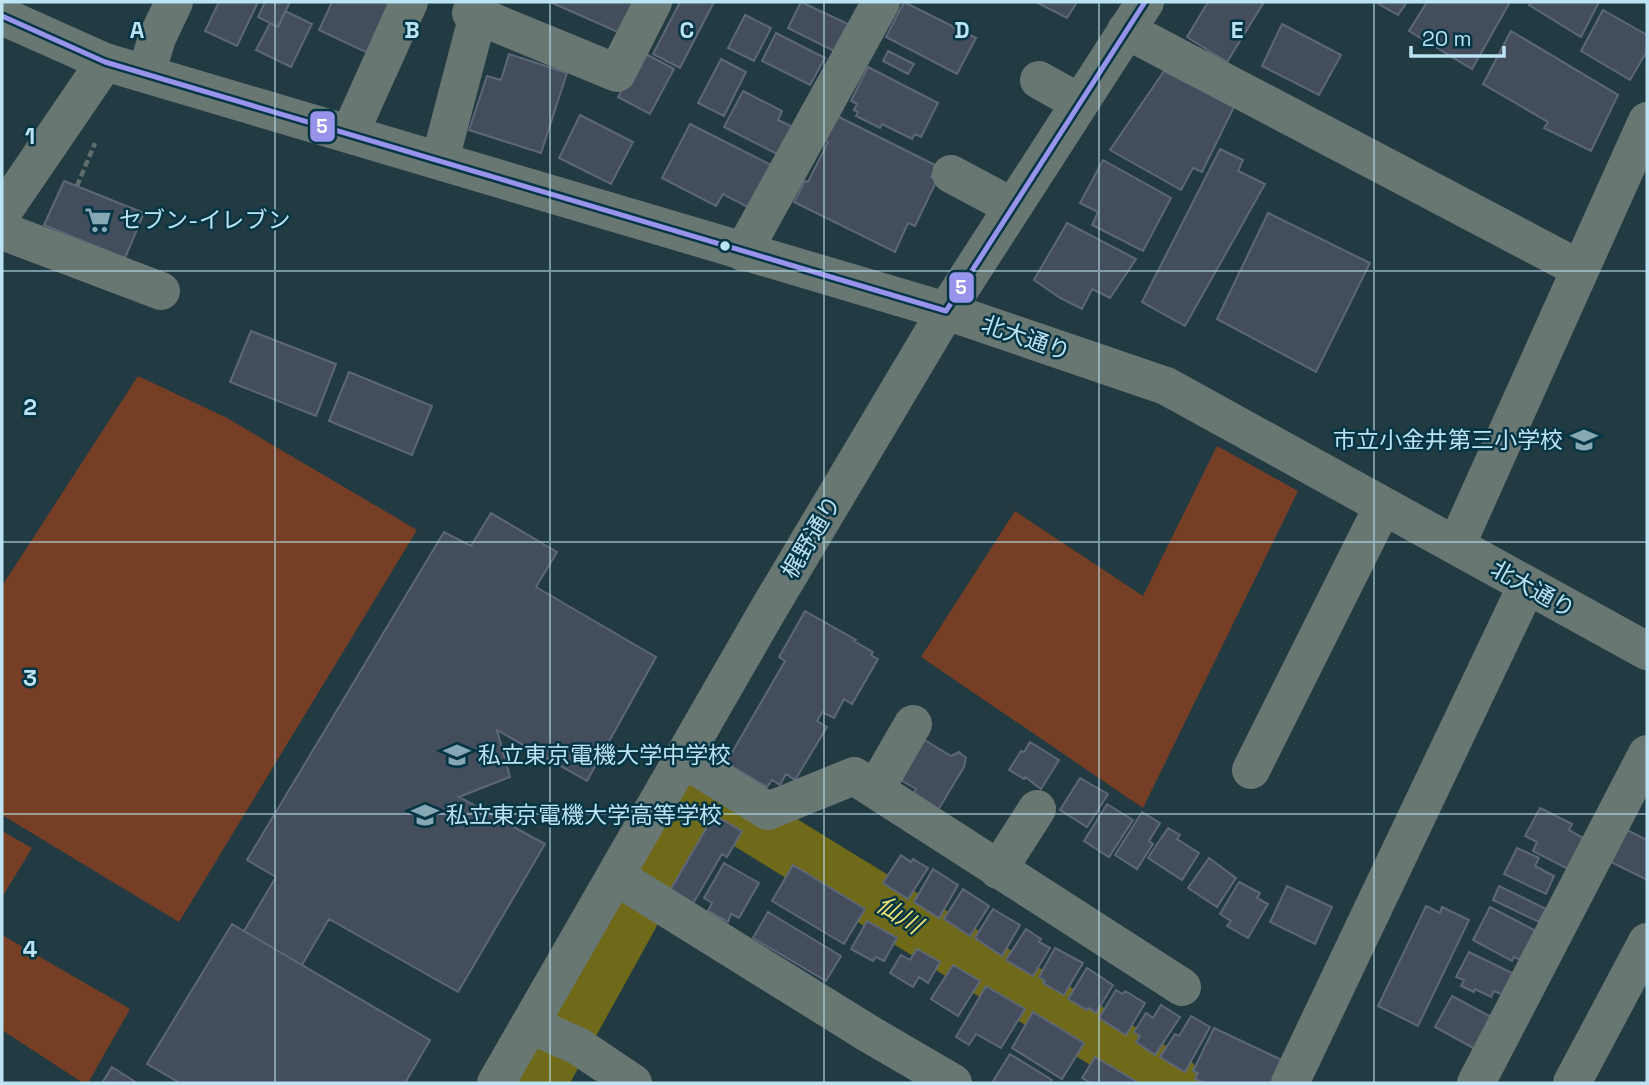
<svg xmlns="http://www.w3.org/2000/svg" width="1649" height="1085" viewBox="0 0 1649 1085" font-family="'Space Grotesk','Noto Sans JP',sans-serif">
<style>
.green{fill:#763f25}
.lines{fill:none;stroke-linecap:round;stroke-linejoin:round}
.river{stroke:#6f6a19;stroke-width:56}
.building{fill:#434d5c;stroke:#5d6777;stroke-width:2}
.path{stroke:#5e6e6d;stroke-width:4.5;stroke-dasharray:7 3.5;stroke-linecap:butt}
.minor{stroke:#697773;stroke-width:38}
.bus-1-casing{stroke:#063645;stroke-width:10}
.bus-1{stroke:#9994eb;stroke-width:5}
.grid{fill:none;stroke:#bce3f2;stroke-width:2;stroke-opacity:0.55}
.bus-dot{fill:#bce3f2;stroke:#063645;stroke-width:2.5}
.labels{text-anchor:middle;stroke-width:5;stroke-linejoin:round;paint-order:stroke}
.poi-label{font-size:23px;fill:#bce3f2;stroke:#063645;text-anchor:start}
.street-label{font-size:23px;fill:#bce3f2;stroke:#063645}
.water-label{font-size:24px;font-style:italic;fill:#eee372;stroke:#063645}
.grid-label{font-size:23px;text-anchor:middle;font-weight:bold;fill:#bce3f2;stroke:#063645;stroke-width:5;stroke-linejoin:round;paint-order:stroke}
.line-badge{stroke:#063645;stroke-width:2.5}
.badge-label{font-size:19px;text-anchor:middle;font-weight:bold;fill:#fff}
</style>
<rect width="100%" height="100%" fill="#223a42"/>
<path class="green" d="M138,376L227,418L417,530L179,922L2,815V586Z
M1217,446L1298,491L1143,808L921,657L1015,511L1143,596Z
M2,831L32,848L2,897Z
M2,935L130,1009L88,1083H83L2,1030Z"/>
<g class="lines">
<path class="river" d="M657,872L703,794L1173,1083
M538,1083L631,915"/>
</g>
<path class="building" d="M219,2H258L237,46L205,31Z
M265,2H290L278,27L258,17Z
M332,2H385L394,7L372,55L319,30Z
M550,2H634L620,33Z
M680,2H714L680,68L653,54Z
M801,2L848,24L834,51L788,28Z
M904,2L976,38L957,74L886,37Z
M1036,2H1077L1067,18Z
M1208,2H1264L1227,62L1187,37Z
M1375,2H1407L1398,15Z
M1427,2H1510L1472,69L1409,31Z
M1531,2H1599L1581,37L1529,5Z
M1603,10L1647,35V51L1630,80L1581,51Z
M285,11L312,24L291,67L256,50L270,23L278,27Z
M745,15L771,28L754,61L728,48Z
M1282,24L1341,55L1319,95L1262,66Z
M1511,31L1618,95L1591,151L1544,128L1548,122L1483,84Z
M776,33L825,58L810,85L762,61Z
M888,51L914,64L908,74L883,61Z
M642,52L674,69L650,114L618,97Z
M509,54L567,73L541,153L469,130L487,76L501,80Z
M721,59L746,72L724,116L698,103Z
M868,67L938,103L921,137L915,134L912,139L882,124L880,128L856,116L858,112L854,110L857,104L851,101Z
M1164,71L1234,107L1202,172L1193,168L1181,190L1110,150Z
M743,91L782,111L778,120L793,127L779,155L724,127Z
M580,115L633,142L611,184L559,158Z
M837,116L937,166L931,177L937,180L915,226L908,223L895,252L794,202L805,181L808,182L828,142L825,141Z
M690,124L775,167L753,210L723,194L716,206L662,178Z
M1220,149L1243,160L1238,171L1265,184L1185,326L1142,302Z
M1103,160L1171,198L1143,251L1092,225L1098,212L1080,203Z
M64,181L144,213L125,258L44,225Z
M1268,213L1370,263L1316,372L1217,319Z
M1067,223L1136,259L1110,298L1092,289L1082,309L1060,298L1034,280Z
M251,331L336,364L316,416L230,382Z
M349,372L432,406L412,455L329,421Z
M491,513L557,552L536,587L656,657L587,781L497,730L510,777L459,797L545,844L458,992L329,919L302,965L244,931L276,877L247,860L444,532L471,546Z
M805,611L856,640L854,641L873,652L871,655L878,659L852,704L844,699L834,718L822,712L817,721L827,727L795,780L786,774L780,785L772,780L767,787L726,763L785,661L779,657Z
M923,739L951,756L959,752L966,758L964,767L938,810L912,796L916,789L899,779Z
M1030,742L1059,760L1041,789L1025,777L1024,779L1009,770L1021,751L1024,752Z
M1080,778L1108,794L1087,827L1060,810Z
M1107,804L1133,820L1109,857L1084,841Z
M1540,808L1572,824L1569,830L1583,838L1568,869L1533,851L1537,842L1525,836Z
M1142,812L1160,823L1149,841L1153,844L1137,869L1115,855Z
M714,815L742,831L727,857L722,854L691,907L668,894Z
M1621,827L1647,840V880L1605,859Z
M1168,828L1180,835L1177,839L1199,853L1182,880L1148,858Z
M1517,848L1539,858L1535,866L1554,876L1546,894L1504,874Z
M901,855L911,862L913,859L928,868L908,899L883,883Z
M1209,858L1236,878L1217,907L1188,888Z
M724,863L759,883L739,918L731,914L728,922L708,911L712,903L704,898Z
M793,865L865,909L844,944L772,901Z
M933,869L958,885L939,918L914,902Z
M1239,882L1260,893L1257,898L1268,904L1248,938L1227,926L1231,921L1220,914Z
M1287,886L1332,907L1315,944L1270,922Z
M1499,886L1546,909L1539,922L1493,900Z
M963,889L989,906L970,936L944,919Z
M1426,906L1440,913L1442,907L1469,920L1418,1026L1378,1006Z
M1490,907L1538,932L1523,961L1514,957L1512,961L1473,940Z
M993,909L1020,925L1002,956L975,938Z
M768,912L841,956L826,981L753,938Z
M867,921L897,938L884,961L876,957L873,961L851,949Z
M232,924L430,1040L405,1083H180L147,1064Z
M1026,929L1041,939L1039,942L1050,948L1033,976L1006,960Z
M1055,948L1083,963L1064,995L1043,983L1045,981L1039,977Z
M917,949L940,962L928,983L919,977L913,987L890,973L901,955L910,960Z
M1469,952L1514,974L1503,995L1494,991L1491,997L1475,989L1474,992L1461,986L1464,980L1456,977Z
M953,965L980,981L958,1016L931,999Z
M1087,968L1113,985L1096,1013L1089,1008L1087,1010L1068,999Z
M986,986L1025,1009L1001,1048L976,1034L969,1045L956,1037Z
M1116,990L1123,994L1125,991L1145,1003L1126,1035L1099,1018Z
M1452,996L1493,1018L1477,1050L1435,1027Z
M1161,1005L1180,1017L1155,1055L1136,1042L1140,1036L1134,1032L1146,1013L1153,1018Z
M1033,1012L1084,1043L1062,1079L1012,1048Z
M1191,1016L1210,1027L1185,1072L1160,1057L1175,1034L1179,1036Z
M1214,1028L1286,1062L1276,1083H1205L1195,1079L1198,1073L1193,1071Z
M1010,1054L1052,1080L1050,1083H992Z
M1095,1057L1139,1083H1091L1082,1078Z
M112,1067L137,1083H102Z"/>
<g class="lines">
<path class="path" d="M77,186L95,143"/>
<path class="minor" d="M475,2L471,13L617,73L653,2
M2,16L105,62L946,311L1166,386L1647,651
M1126,30L1580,269
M146,74L157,38L174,2
M1039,80L1080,103
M350,133L409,2
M440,160L478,15
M951,174L1013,207
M2,213L105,62
M2,228L13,235L161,291
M743,252L881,2
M1456,546L1647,121
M684,759L768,811L854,776L1182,987
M1251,770L1383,506
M876,788L913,724
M998,870L1037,809
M617,877L866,1032L953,1083
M531,1025L578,1046L633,1083
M496,1083L768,610L946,311L1145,2
M1290,1083L1527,585
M1476,1083L1647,754
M1572,1083L1647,942"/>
<g class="bus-1-casing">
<path id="bus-1" d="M2,16L105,62L946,311L1145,2"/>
</g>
<use href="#bus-1" class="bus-1"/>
</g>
<path class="grid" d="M275,2V1083M550,2V1083M824,2V1083M1099,2V1083M1374,2V1083M2,271H1647M2,542H1647M2,814H1647"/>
<defs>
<g id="supermarket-bare" transform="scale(2.1)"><path d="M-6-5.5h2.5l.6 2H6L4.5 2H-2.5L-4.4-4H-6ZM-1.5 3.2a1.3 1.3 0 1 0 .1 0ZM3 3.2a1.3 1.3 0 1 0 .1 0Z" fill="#86a8b4" stroke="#063645" stroke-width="2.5" paint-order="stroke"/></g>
<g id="school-bare" transform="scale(2.1)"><path d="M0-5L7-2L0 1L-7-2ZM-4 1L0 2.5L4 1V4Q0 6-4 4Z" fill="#86a8b4" stroke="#063645" stroke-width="2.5" paint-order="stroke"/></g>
</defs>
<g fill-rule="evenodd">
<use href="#supermarket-bare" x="98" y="220"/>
<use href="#school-bare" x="1584" y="440"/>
<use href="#school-bare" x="457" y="755"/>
<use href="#school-bare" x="425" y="815"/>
</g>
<circle class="bus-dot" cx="725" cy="246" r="6"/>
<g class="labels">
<g class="poi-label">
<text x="119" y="228">セブン-イレブン</text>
<text x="1563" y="448" text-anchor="end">市立小金井第三小学校</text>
<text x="478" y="763">私立東京電機大学中学校</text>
<text x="446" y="823">私立東京電機大学高等学校</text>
</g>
<g class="street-label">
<text transform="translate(1026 338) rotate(19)" y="8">北大通り</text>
<text transform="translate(811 537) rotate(-59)" y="8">梶野通り</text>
<text transform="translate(1533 589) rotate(29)" y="8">北大通り</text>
</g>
<g class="water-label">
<text transform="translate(899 915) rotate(32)" y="8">仙川</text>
</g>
</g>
<g class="grid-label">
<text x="137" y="38">A</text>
<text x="412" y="38">B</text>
<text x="687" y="38">C</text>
<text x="962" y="38">D</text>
<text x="1237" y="38">E</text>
<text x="30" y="144">1</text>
<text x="30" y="415">2</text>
<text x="30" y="686">3</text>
<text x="30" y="957">4</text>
</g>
<g class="line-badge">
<rect x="309" y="110" width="27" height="33" rx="7" fill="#9994eb"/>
<rect x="948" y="271" width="27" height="33" rx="7" fill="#9994eb"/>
</g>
<g class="badge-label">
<text x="322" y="133">5</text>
<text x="961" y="294">5</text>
</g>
<rect width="1649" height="1085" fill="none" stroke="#bce3f2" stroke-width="7"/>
<path d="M1411 46v10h93v-10" fill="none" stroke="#bce3f2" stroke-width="3.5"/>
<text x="1422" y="46" font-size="21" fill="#bce3f2" stroke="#063645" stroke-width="5" paint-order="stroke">20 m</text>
</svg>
